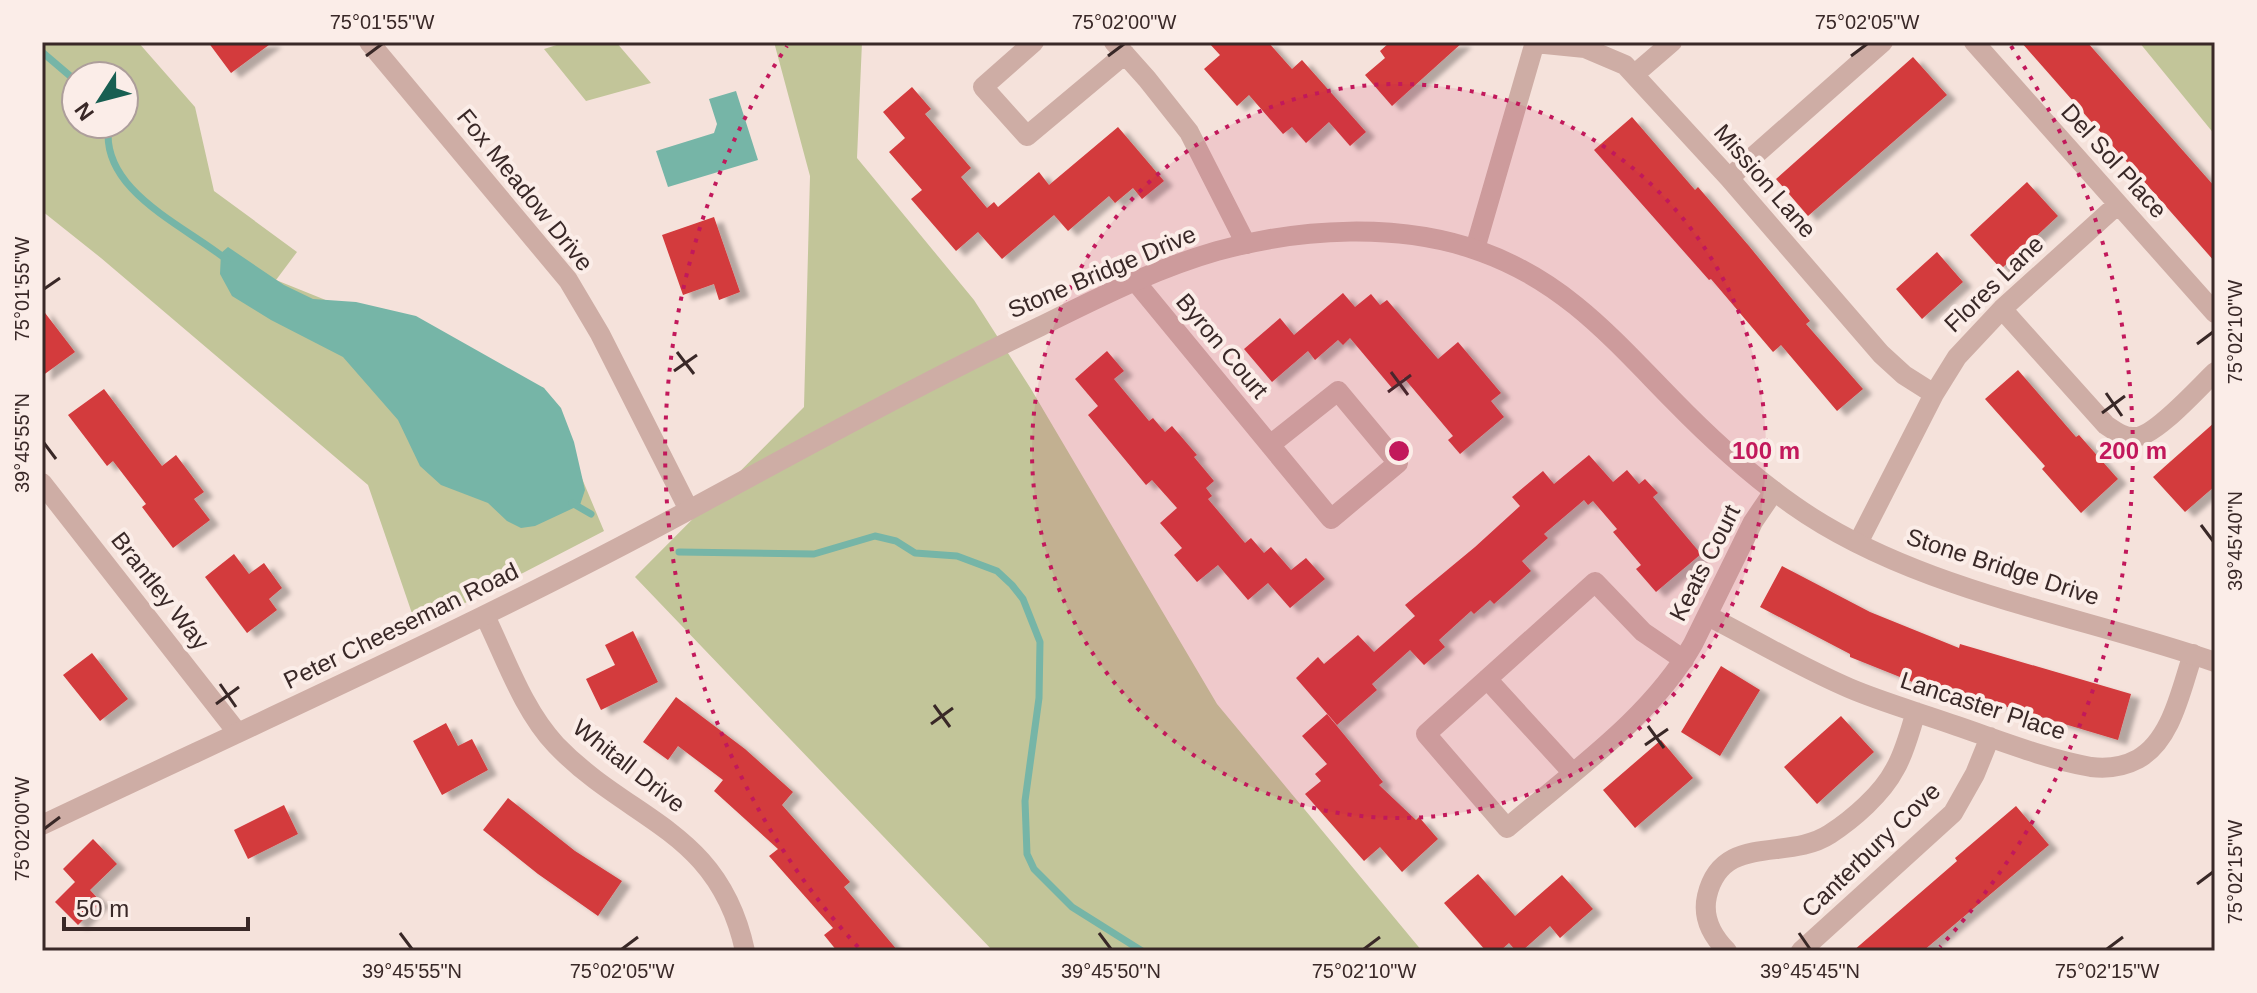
<svg xmlns="http://www.w3.org/2000/svg" width="2257" height="993" viewBox="0 0 2257 993" font-family="Arial,sans-serif">
<style>
.green{fill:#c2c599;fill-rule:evenodd}
.water{fill:#76b5a7}
.lines{fill:none;stroke-linecap:round;stroke-linejoin:round}
.stream{stroke:#76b5a7;stroke-width:7}
.building{fill:#d33a3c;filter:url(#shadow)}
.minor{stroke:#ceada5;stroke-width:20}
.tertiary{stroke:#ceada5;stroke-width:20}
.ticks{fill:none;stroke:#392827;stroke-width:3}
.ring{fill:none;stroke:#c2185b;stroke-width:4;stroke-dasharray:4 8}
.labels{text-anchor:middle;stroke-width:8;stroke-linejoin:round;paint-order:stroke}
.street-label{font-size:24px;fill:#392827;stroke:#fbede8}
.centre{fill:#c2185b;stroke:#fbede8;stroke-width:4}
.ring-label{font-size:24px;text-anchor:middle;font-weight:bold;fill:#c2185b;stroke:#fbede8;stroke-width:8;stroke-linejoin:round;paint-order:stroke}
.neatline{fill:none;stroke:#392827;stroke-width:3}
.ticks-label{font-size:20px;text-anchor:middle;fill:#392827}
</style>
<defs>
<filter id="shadow"><feDropShadow dx="9" dy="5" stdDeviation="2" flood-color="#0004"/></filter>
</defs>
<rect width="100%" height="100%" fill="#f5e2db"/>
<path class="green" d="M42,42H138L195,107L214,191L297,252L276,280L544,388L604,531L417,628L368,485L101,258L42,211ZM76,76H124V124H76Z
M566,42H616L651,83L586,101L544,49Z
M774,42H862L857,158L974,300L1031,389L1217,704L1422,951H993L635,577L804,407L810,176Z
M2139,42H2215V135Z"/>
<path class="water" d="M736,91L758,160L668,187L656,151L714,133L717,124L709,99Z
M228,247L284,285L313,299L356,302L416,316L544,388L561,408L574,442L585,490L580,505L535,526L521,528L507,521L488,503L441,485L420,466L398,420L343,357L271,320L232,296L220,274L221,253Z"/>
<g class="lines">
<path class="stream" d="M42,52L76,81
M109,124C98,190 184,225 227,260
M572,503L591,514
M679,552L814,554L875,536L896,541L915,553L957,556L997,571L1012,585L1023,599L1040,642L1039,698L1025,801L1027,854L1034,869L1072,907L1142,951"/>
</g>
<path class="building" d="M208,42H273L231,73Z
M1208,42H1268L1292,69L1302,60L1366,132L1350,146L1329,122L1306,143L1292,127L1283,134L1249,95L1237,106L1204,69L1220,55Z
M1390,42H1463L1392,106L1365,75L1385,58L1380,51Z
M2021,42H2087L2215,187V262Z
M1913,57L1947,95L1808,216L1776,179Z
M912,87L931,109L925,114L971,168L961,177L987,208L994,202L998,207L1039,172L1049,185L1118,127L1164,181L1142,199L1133,188L1115,203L1109,196L1068,231L1054,215L1002,259L978,232L956,251L911,199L922,190L889,152L905,138L883,112Z
M1632,117L1695,190L1698,187L1749,246L1810,321L1806,324L1863,389L1837,411L1781,345L1773,352L1711,279L1709,280L1594,150Z
M2027,182L2058,216L2001,269L1970,235Z
M714,217L740,292L719,300L714,284L683,295L662,235Z
M1937,252L1963,282L1922,319L1896,289Z
M1343,293L1355,307L1371,294L1380,305L1387,300L1438,359L1458,342L1501,393L1491,401L1504,417L1460,454L1448,440L1453,436L1404,378L1392,388L1350,338L1343,345L1338,340L1315,360L1308,351L1272,382L1244,349L1280,318L1294,335Z
M42,309L75,352L42,376Z
M1107,351L1124,371L1114,379L1149,421L1153,418L1165,432L1172,426L1197,455L1194,457L1214,481L1206,488L1212,496L1208,499L1245,543L1251,538L1264,553L1271,547L1291,570L1306,558L1325,579L1290,608L1268,583L1248,600L1218,565L1197,582L1174,555L1182,548L1160,523L1177,508L1152,480L1146,485L1088,415L1098,406L1075,379Z
M2018,370L2076,437L2079,435L2118,479L2081,513L2042,469L2045,466L1985,399Z
M104,389L162,466L176,455L204,492L194,499L210,520L173,548L142,507L146,504L113,461L107,466L68,415Z
M2215,422V486L2185,512L2153,477Z
M1589,455L1613,482L1627,470L1639,484L1645,479L1658,493L1653,497L1701,554L1656,592L1636,569L1641,565L1613,532L1617,529L1593,501L1588,505L1584,500L1544,534L1548,538L1522,561L1531,571L1494,604L1490,600L1474,614L1471,611L1439,640L1445,647L1424,665L1410,650L1372,684L1377,690L1337,725L1296,678L1318,657L1324,664L1358,635L1374,652L1415,616L1405,605L1475,547L1520,506L1512,497L1543,471L1554,484Z
M234,554L249,574L264,563L282,588L269,599L277,610L247,633L205,577Z
M1782,566L1870,612L1959,648L1960,644L2131,694L2118,740L1927,683L1925,687L1850,657V654L1760,607Z
M633,631L658,682L601,710L586,679L615,665L605,645Z
M92,653L128,699L100,721L63,675Z
M1721,666L1760,690L1720,756L1681,732Z
M676,697L745,749L793,792L782,805L850,882L844,887L898,951H837L824,935L833,928L769,856L778,849L714,791L723,780L678,746L668,760L643,742Z
M1327,714L1383,782L1379,785L1416,820L1419,817L1438,839L1402,872L1380,847L1364,861L1305,794L1321,781L1315,774L1327,764L1302,736Z
M1841,716L1874,752L1817,804L1784,767Z
M446,723L458,746L472,739L488,770L442,795L413,741Z
M1661,740L1693,778L1635,828L1603,790Z
M508,798L575,851L622,881L598,916L538,874L483,830Z
M284,805L298,834L248,859L234,830Z
M2016,806L2049,845L1923,951H1853L1957,861L1955,858Z
M93,839L117,864L90,890L101,902L78,925L55,902L75,882L63,869Z
M1478,874L1515,916L1562,875L1593,909L1560,938L1550,926L1522,951H1516L1509,943L1500,951H1486L1444,903Z"/>
<g class="lines">
<path class="minor" d="M369,42L568,280L600,334L689,510
M1034,42L983,87L1027,136L1125,54
M1114,42L1147,79L1189,132L1246,244
M1974,42L2215,313
M1535,43L1585,48L1625,65L1729,178L1881,354L1904,375L1934,394
M1635,74L1672,42
M1729,178L1883,42
M1475,249L1535,42
M1135,281L1331,519L1398,463L1338,391L1270,445
M2002,309L2106,425C2115,431 2124,438 2135,437C2155,437 2199,387 2215,372
M42,483L237,732
M1858,543L1934,394L1957,357L2002,309L2117,205
M485,616C506,659 523,710 556,745C630,822 719,829 745,951
M1708,616C1755,640 1800,667 1849,688C1884,703 1921,713 1957,726C2001,741 2046,759 2091,767C2107,769 2123,767 2138,759C2172,740 2181,689 2193,654
M1684,660L1643,632L1595,582L1426,734L1507,828C1571,773 1651,718 1693,644L1753,522L1774,491
M1487,679L1572,772
M1727,951C1712,936 1702,918 1707,896C1722,832 1787,862 1830,834C1853,819 1882,794 1895,769C1905,752 1910,730 1916,712
M1801,951L1953,813L1975,774L1990,737"/>
<path class="tertiary" d="M42,825C259,722 479,624 691,509C805,447 920,384 1037,328C1096,299 1154,269 1217,251C1300,228 1400,222 1482,252C1565,282 1613,339 1673,400C1710,438 1749,474 1793,505C1913,590 2077,614 2215,662"/>
</g>
<path class="ticks" d="M366,56L382,44M1108,56L1124,44M1851,56L1867,44M44,289L60,278M2197,344L2213,332M677,352L694,374M674,371L697,355M1391,372L1408,395M1388,392L1411,375M2106,393L2122,416M2102,413L2125,396M44,443L56,459M2201,525L2213,541M220,684L236,707M216,704L239,687M934,705L950,727M931,724L953,708M1648,726L1664,748M1645,745L1668,729M44,829L60,817M2197,884L2213,872M400,933L412,949M1099,933L1111,949M1799,933L1810,949M622,949L638,937M1364,949L1380,937M2107,949L2123,937"/>
<circle cx="1399" cy="451" r="367" fill="#c2185b" fill-opacity=".12"/>
<g class="ring">
<circle cx="1399" cy="451" r="367"/>
<path d="M858 947A734 734 0 0 1 787 46M2011 46A734 734 0 0 1 1940 947"/>
</g>
<g class="labels">
<g class="street-label">
<text transform="translate(2114 161) rotate(48)" y="8">Del Sol Place</text>
<text transform="translate(1765 181) rotate(49)" y="8">Mission Lane</text>
<text transform="translate(525 190) rotate(51)" y="8">Fox Meadow Drive</text>
<text transform="translate(1102 272) rotate(-23)" y="8">Stone Bridge Drive</text>
<text transform="translate(1994 284) rotate(-44)" y="8">Flores Lane</text>
<text transform="translate(1222 346) rotate(50)" y="8">Byron Court</text>
<text transform="translate(1705 563) rotate(-63)" y="8">Keats Court</text>
<text transform="translate(2003 567) rotate(18)" y="8">Stone Bridge Drive</text>
<text transform="translate(160 591) rotate(52)" y="8">Brantley Way</text>
<text transform="translate(401 626) rotate(-26)" y="8">Peter Cheeseman Road</text>
<text transform="translate(1983 706) rotate(18)" y="8">Lancaster Place</text>
<text transform="translate(629 766) rotate(38)" y="8">Whitall Drive</text>
<text transform="translate(1871 850) rotate(-44)" y="8">Canterbury Cove</text>
</g>
</g>
<circle cx="1399" cy="451" r="12" class="centre"/>
<g class="ring-label">
<text x="1766" y="459">100 m</text>
<text x="2133" y="459">200 m</text>
</g>
<rect width="2257" height="993" fill="none" stroke="#fbede8" stroke-width="88"/>
<g transform="translate(100 100) rotate(234)"><circle r="38" fill="#fbede8" stroke="#ad9e9b" stroke-width="2"/>
<path d="M0-6L14 30L0 20L-14 30Z" fill="#185f52"/>
<text y="-12" font-size="22" font-weight="bold" text-anchor="middle" fill="#392827">N</text>
</g>
<path d="M64 917v12h184v-12" fill="none" stroke="#392827" stroke-width="4"/>
<text x="76" y="917" font-size="24" fill="#392827" stroke="#fbede8" stroke-width="6" paint-order="stroke">50 m</text>
<rect x="44" y="44" width="2169" height="905" class="neatline"/>
<g class="ticks-label">
<text x="382" y="29">75°01'55"W</text>
<text x="1124" y="29">75°02'00"W</text>
<text x="1867" y="29">75°02'05"W</text>
<text transform="translate(22 289) rotate(-90)" y="7">75°01'55"W</text>
<text transform="translate(2235 332) rotate(-90)" y="7">75°02'10"W</text>
<text transform="translate(22 443) rotate(-90)" y="7">39°45'55"N</text>
<text transform="translate(2235 541) rotate(-90)" y="7">39°45'40"N</text>
<text transform="translate(22 829) rotate(-90)" y="7">75°02'00"W</text>
<text transform="translate(2235 872) rotate(-90)" y="7">75°02'15"W</text>
<text x="412" y="978">39°45'55"N</text>
<text x="622" y="978">75°02'05"W</text>
<text x="1111" y="978">39°45'50"N</text>
<text x="1364" y="978">75°02'10"W</text>
<text x="1810" y="978">39°45'45"N</text>
<text x="2107" y="978">75°02'15"W</text>
</g>
</svg>
